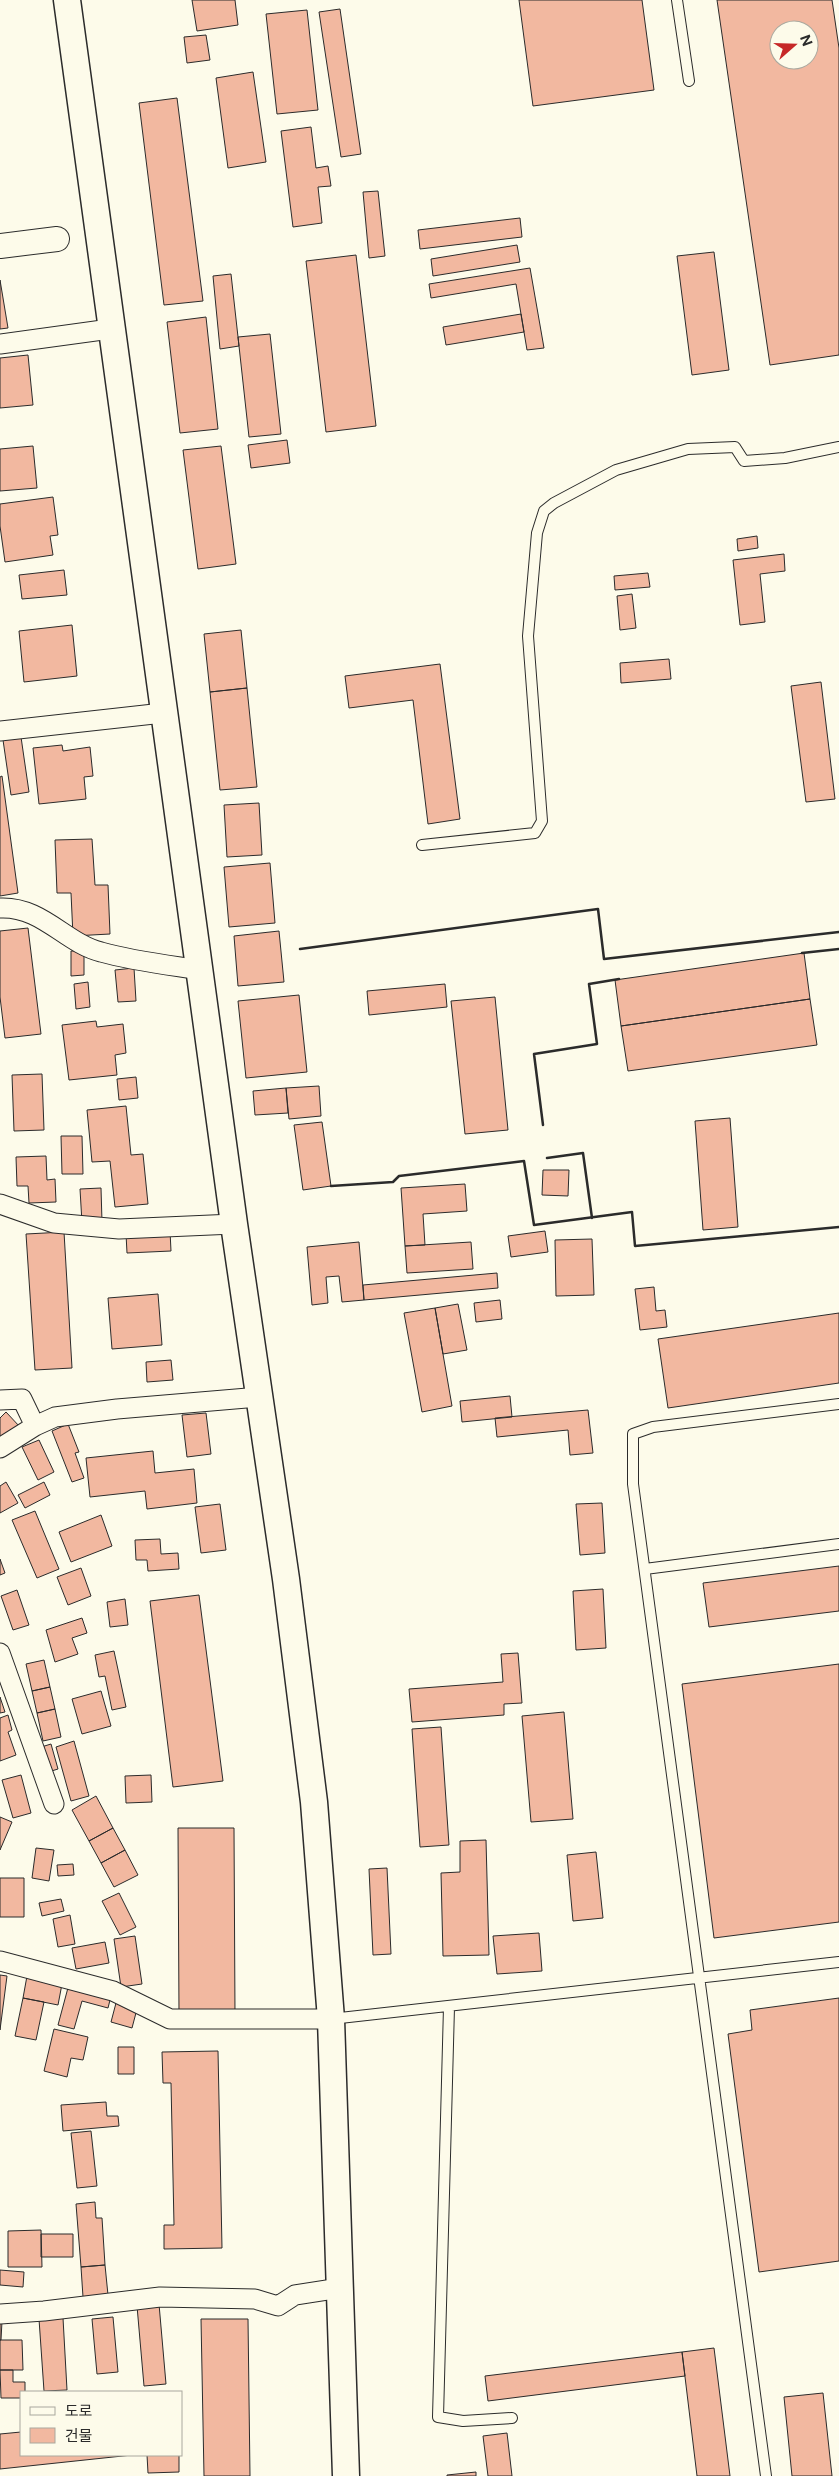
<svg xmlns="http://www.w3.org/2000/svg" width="839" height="2476" viewBox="0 0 839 2476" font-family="'Public Sans','Noto Sans KR',sans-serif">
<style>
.building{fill:#f2b8a0;stroke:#2b2b2b;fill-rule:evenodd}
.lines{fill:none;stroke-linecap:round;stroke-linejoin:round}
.service-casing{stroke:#2b2b2b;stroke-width:12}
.minor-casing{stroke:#2b2b2b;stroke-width:21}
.tertiary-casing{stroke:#2b2b2b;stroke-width:26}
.secondary-casing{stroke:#2b2b2b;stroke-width:29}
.service{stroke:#fdfbea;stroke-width:10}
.minor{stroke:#fdfbea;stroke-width:19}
.tertiary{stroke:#fdfbea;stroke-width:24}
.secondary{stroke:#fdfbea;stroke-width:26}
.wall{stroke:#2b2b2b;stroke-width:2.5}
</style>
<rect width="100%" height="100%" fill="#fdfbea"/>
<path class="building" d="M192,0H235L238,25L197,31Z
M519,0H642L654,90L533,106Z
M717,0H832L839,48V355L770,365ZM779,30H809V60H779Z
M340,9L361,154L341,157L319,12Z
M307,10L318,110L277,114L266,14Z
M206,35L210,60L187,63L184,37Z
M253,72L266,162L228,168L216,78Z
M177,98L203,301L164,305L139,103Z
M311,127L316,168L328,166L331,186L318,187L322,223L293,227L281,131Z
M378,191L385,256L369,258L363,192Z
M520,218L522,237L420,249L418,230Z
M517,245L520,262L433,276L431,259Z
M714,252L729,370L692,375L677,256Z
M356,255L376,426L326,432L306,261Z
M530,268L544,348L527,350L516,284L431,298L429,284Z
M231,274L239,346L220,349L213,276Z
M0,280L8,328L0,329Z
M521,314L524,332L446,345L443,327Z
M206,317L218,429L180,433L167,322Z
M270,334L281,434L249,437L238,337Z
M28,355L33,405L0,408V358Z
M287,440L290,463L251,468L248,445Z
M33,446L37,488L0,491V449Z
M221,446L236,564L198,569L183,450Z
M53,497L58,535L50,536L53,555L5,562L0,526V504Z
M757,536L758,548L738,551L737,539Z
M784,554L785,571L760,574L765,622L740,625L733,560Z
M64,570L67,595L22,599L19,575Z
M648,573L650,587L615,590L614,576Z
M632,594L636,628L620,630L617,596Z
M72,625L77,676L24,682L19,631Z
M241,630L247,688L210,692L204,634Z
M669,659L671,679L621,683L620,663Z
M440,664L460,819L428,824L413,700L349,708L345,676Z
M821,682L835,799L806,802L791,686Z
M247,688L257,787L220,790L210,692Z
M21,737L29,792L11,795L3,740Z
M62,745L63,751L90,747L93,776L84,777L86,799L39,804L33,748Z
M2,776L18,893L0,896V777Z
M259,803L262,855L227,857L224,805Z
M92,839L95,885H108L110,934L73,936L71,893H57L55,840Z
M270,863L275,923L229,927L224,867Z
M28,928L41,1034L5,1038L0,997V931Z
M279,931L284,982L238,986L234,936Z
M71,951H84V975L71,976Z
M804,953L810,999L621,1026L615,980Z
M134,968L136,1001L118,1002L115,970Z
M88,982L90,1007L76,1009L74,984Z
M445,984L447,1007L369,1015L367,991Z
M299,995L307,1072L246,1078L238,1001Z
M495,997L508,1130L465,1134L451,1001Z
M810,999L817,1045L628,1071L621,1026Z
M96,1021L97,1027L123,1024L126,1053L115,1055L117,1075L69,1080L62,1025Z
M42,1074L44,1130L14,1131L12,1075Z
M136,1077L138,1098L119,1100L117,1079Z
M319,1086L321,1116L289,1119L286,1088Z
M286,1088L288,1113L255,1115L253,1091Z
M126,1106L131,1155L143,1154L148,1204L115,1207L110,1161L92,1162L87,1110Z
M730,1118L738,1227L703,1230L695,1121Z
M322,1122L331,1186L303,1190L294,1125Z
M61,1136H82L83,1174H62Z
M46,1156L47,1180L55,1179L56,1202L29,1203L28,1186H17L16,1157Z
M543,1170H569L568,1196L542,1195Z
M465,1184L467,1211L423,1214L425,1245L405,1246L401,1188Z
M101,1188L102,1222L82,1223L80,1189Z
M170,1231L171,1251L127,1253L126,1234Z
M545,1231L548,1252L511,1257L508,1236Z
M64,1232L72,1368L35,1370L26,1234Z
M592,1239L594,1295L556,1296L555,1240Z
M359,1242L364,1300L342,1302L339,1276L326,1277L328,1303L312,1305L307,1247Z
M471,1242L473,1269L407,1273L405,1246Z
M497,1273L498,1288L364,1300L363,1285Z
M654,1287L656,1311L665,1310L667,1327L640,1330L635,1289Z
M158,1294L162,1345L112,1349L108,1298Z
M500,1300L502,1319L476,1322L474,1303Z
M458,1304L467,1350L443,1354L435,1308Z
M435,1308L452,1406L422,1412L404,1313Z
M839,1313V1383L668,1408L658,1339Z
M171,1360L173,1380L147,1382L146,1362Z
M510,1396L512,1417L462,1422L460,1401Z
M588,1410L593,1453L570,1455L568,1430L497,1437L495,1418Z
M6,1412L20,1427L0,1445V1418Z
M206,1413L211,1454L187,1457L182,1415Z
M68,1424L79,1452L75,1453L84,1478L72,1482L52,1431Z
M39,1440L54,1472L38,1480L22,1447Z
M153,1451L155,1473L194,1469L197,1503L147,1509L145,1491L90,1497L86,1458Z
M6,1482L18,1503L0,1513V1486Z
M44,1482L50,1495L25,1508L18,1495Z
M602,1503L605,1553L580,1555L576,1504Z
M220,1504L226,1550L201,1553L195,1507Z
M35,1511L59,1569L37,1578L12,1520Z
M101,1515L112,1546L71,1562L59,1532Z
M160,1539L161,1554L178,1553L179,1569L148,1571L147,1560H136L135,1540Z
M0,1559L5,1573L0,1575Z
M839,1566V1611L709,1627L703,1583Z
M81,1568L91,1596L68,1605L57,1577Z
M603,1589L606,1648L576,1650L573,1591Z
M17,1590L29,1625L13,1630L1,1596Z
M199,1595L223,1781L173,1787L150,1601Z
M125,1599L128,1625L110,1627L107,1602Z
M82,1618L87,1633L72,1638L78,1654L55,1662L46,1630Z
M114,1651L126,1707L112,1710L105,1676L99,1677L95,1655Z
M518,1653L522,1703L504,1704V1715L412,1722L409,1689L503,1682L501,1654Z
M44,1660L50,1687L32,1691L26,1664Z
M839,1664V1922L714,1938L682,1684Z
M50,1687L55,1709L37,1713L32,1691Z
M101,1691L111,1726L82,1734L72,1699Z
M0,1697L5,1712L0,1713Z
M55,1709L61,1737L43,1741L37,1713Z
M564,1712L573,1819L531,1822L522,1716Z
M8,1715L12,1730L8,1732L16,1755L0,1761V1718Z
M441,1727L449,1845L420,1847L412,1729Z
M74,1741L89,1796L71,1801L56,1747Z
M51,1744L58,1769L45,1773L38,1748Z
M21,1775L31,1813L13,1818L2,1780Z
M151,1775L152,1802L126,1803L125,1776Z
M96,1796L113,1828L89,1841L72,1810Z
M0,1817L12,1822L0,1850Z
M113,1828L125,1850L101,1863L89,1841Z
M178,1828H234L235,2015H179Z
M486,1840L489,1955L443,1956L441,1873L460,1872V1841Z
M36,1848L54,1850L49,1881L32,1878Z
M125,1850L138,1875L114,1887L101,1863Z
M596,1852L603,1918L573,1921L567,1855Z
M73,1864L74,1875L58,1876L57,1865Z
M387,1868L391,1954L373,1955L369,1869Z
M0,1878H24V1917H0Z
M119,1893L136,1927L120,1935L102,1901Z
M61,1899L64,1911L42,1916L39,1903Z
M70,1915L75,1944L58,1947L53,1919Z
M539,1933L542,1971L497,1974L493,1936Z
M135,1936L142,1984L121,1987L114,1939Z
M105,1942L109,1963L76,1969L72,1948Z
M0,1975L7,1976L0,2030Z
M27,1976L62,1984L58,2005L23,1998Z
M69,1984L111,1996L108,2008L82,2001L74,2029L58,2025Z
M23,1998L44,2002L36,2040L15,2036Z
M839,1998V2261L759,2272L728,2034L752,2030L750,2010Z
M116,2003L137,2009L132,2028L111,2022Z
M54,2029L88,2037L83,2060L71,2058L67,2077L44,2071Z
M118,2047H134V2074H118Z
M218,2051L222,2248L164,2249V2225H174L171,2083H163L162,2052Z
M106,2102L107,2116H118L119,2126L63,2131L61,2105Z
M91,2131L97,2186L77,2188L71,2133Z
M95,2202L96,2218H102L105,2265L81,2267L76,2204Z
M41,2230L42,2267H8V2231Z
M41,2234H73V2257H41Z
M105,2265L108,2295L83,2297L81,2267Z
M0,2270L24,2272L23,2287L0,2285Z
M159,2304L166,2384L144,2386L137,2306Z
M113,2317L118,2372L97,2374L92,2319Z
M63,2318L67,2390L44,2391L39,2319Z
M201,2319H248L250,2476H204Z
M0,2321H2L1,2340H0Z
M0,2340H22L23,2370H0Z
M714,2348L730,2476H697L682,2352Z
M682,2352L685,2376L488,2401L485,2376Z
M0,2370H13V2382H25V2392H21V2398H1Z
M823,2393L832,2476H792L784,2397Z
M21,2432V2455H132L0,2469V2434Z
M507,2433L512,2476H488L483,2436Z
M147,2455H179V2472L148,2473Z
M476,2472V2476H447V2475Z"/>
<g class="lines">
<g class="service-casing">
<path id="service" d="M677,0L689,81
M422,845L535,833L542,821L528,636L537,533L544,511L554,503L616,470L688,449L735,447L744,461L785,458L839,447
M645,1569L839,1544
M449,2007L438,2417L463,2421L512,2418
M331,2019L839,1962
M766,2476L633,1484V1434L653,1427L839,1404"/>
</g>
<g class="minor-casing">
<path id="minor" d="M0,344L110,329
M0,731L163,713
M0,908C42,906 65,943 101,952C133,961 168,965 200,970
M0,1204L54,1223L119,1229L234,1224
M0,1400L22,1399L35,1426
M0,1448L35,1426L55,1417L117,1409L258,1397
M0,1653L54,1804
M0,1961L113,1991L170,2019H331
M0,2314L44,2311L160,2297L255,2299L278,2306L295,2295L340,2288"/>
</g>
<g class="tertiary-casing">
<path id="tertiary" d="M0,246L57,239"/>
</g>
<g class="secondary-casing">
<path id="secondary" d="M67,0L234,1224L286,1579L314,1802L331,2019L346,2476"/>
</g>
<use href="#service" class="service"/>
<use href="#minor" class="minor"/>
<use href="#tertiary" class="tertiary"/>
<use href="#secondary" class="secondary"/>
<path class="wall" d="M300,949L598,909L604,959L839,932
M802,953L839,949
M543,1125L534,1054L597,1044L589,984L619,979
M547,1158L583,1153L592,1218
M331,1186L393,1182L399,1176L524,1161L534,1225L632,1212L635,1246L839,1227"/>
</g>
<rect x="20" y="2391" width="162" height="65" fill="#fdfbea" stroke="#a9a89e"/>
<rect x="30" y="2407" width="25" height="8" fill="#fdfbea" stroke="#a9a89e"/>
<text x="65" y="2416" font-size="15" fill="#2b2b2b">도로</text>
<rect x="30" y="2428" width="25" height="15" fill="#f2b8a0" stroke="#a9a89e"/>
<text x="65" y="2441" font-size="15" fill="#2b2b2b">건물</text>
<g transform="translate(794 45) rotate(70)"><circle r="24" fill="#fdfbea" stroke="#a9a89e"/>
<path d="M0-4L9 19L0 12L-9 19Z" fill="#c62828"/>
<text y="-8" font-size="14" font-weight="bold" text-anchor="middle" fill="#2b2b2b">N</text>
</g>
</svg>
